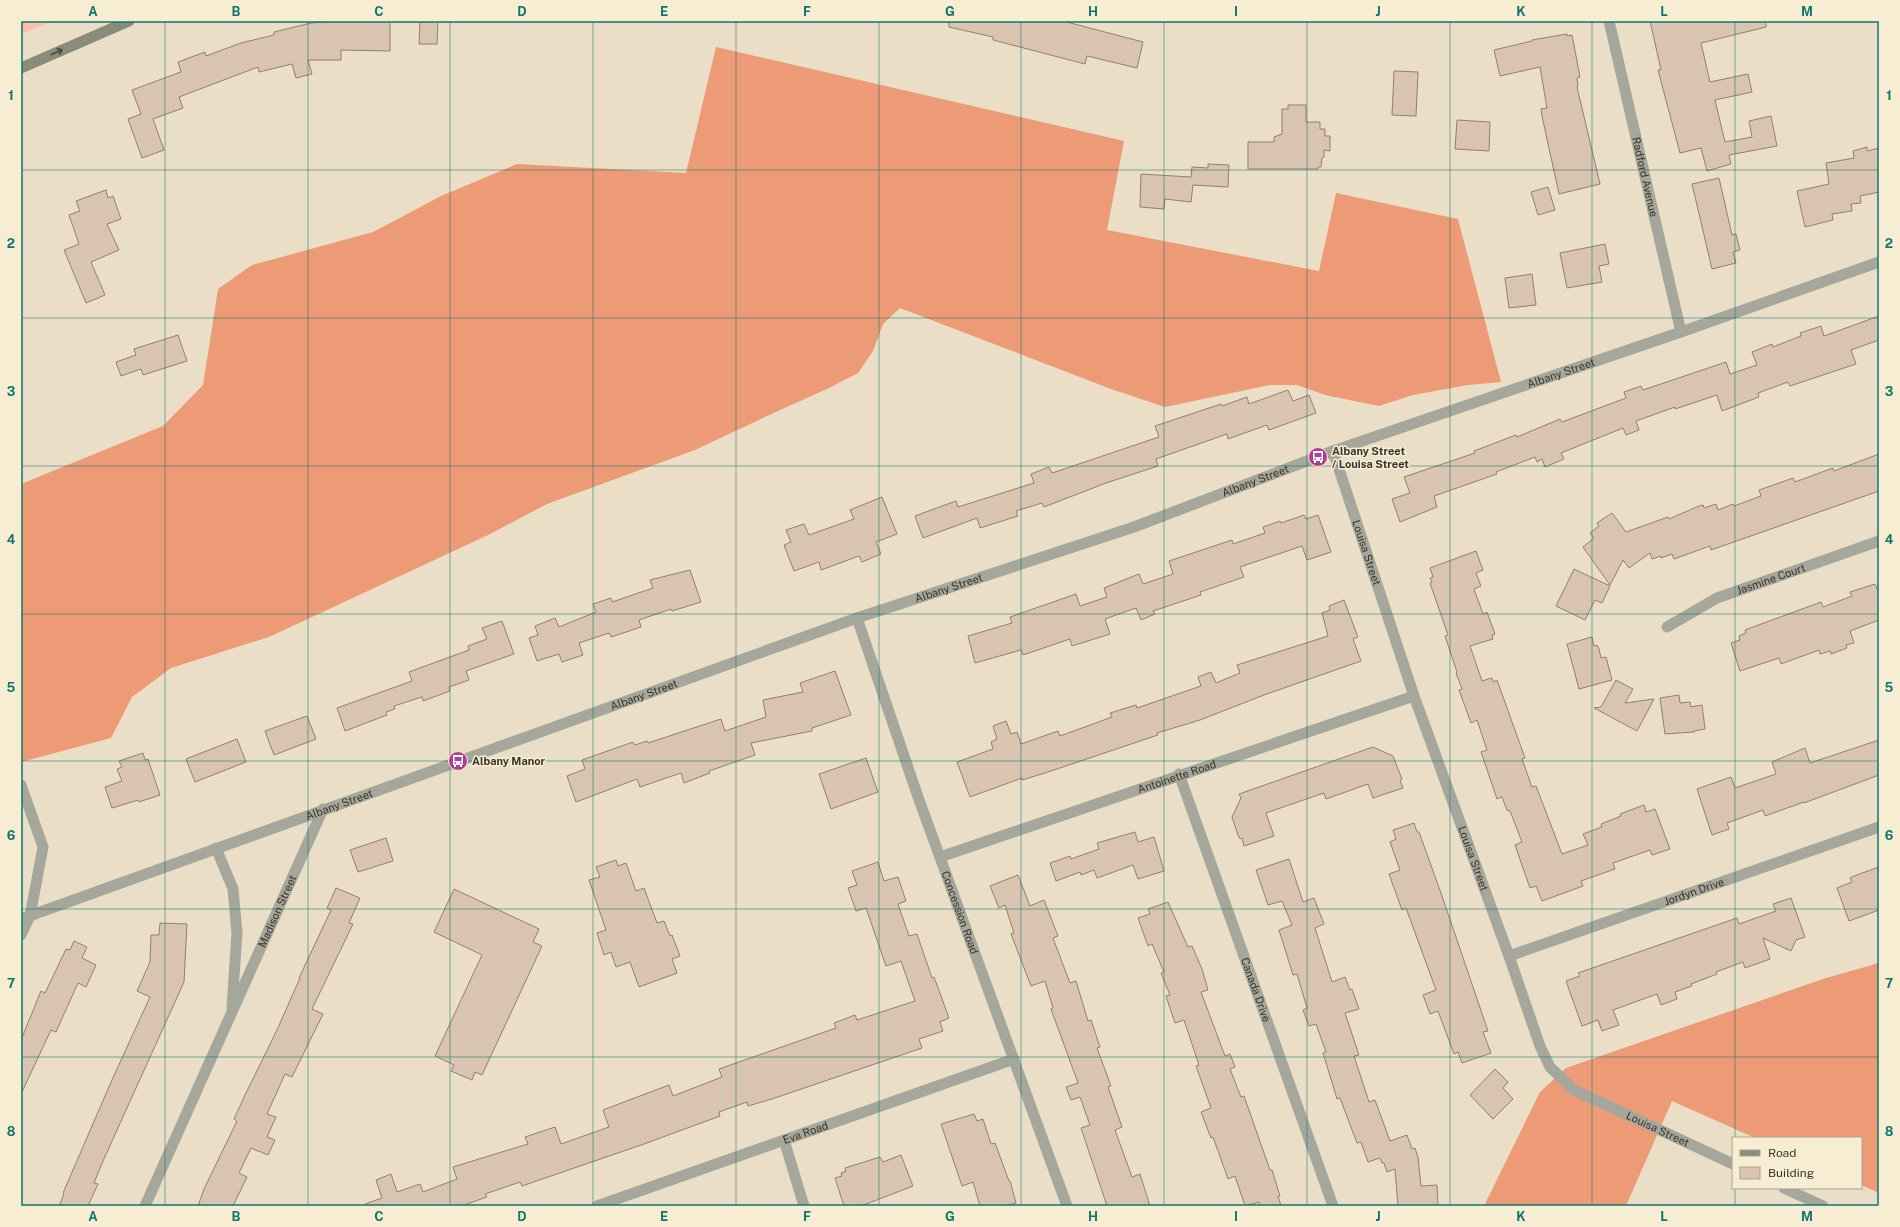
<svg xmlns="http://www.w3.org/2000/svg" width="1900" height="1227" viewBox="0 0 1900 1227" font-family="'Public Sans',sans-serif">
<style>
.green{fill:#fcc0a8}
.forest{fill:#ed9a76}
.building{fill:#d9c4b0;stroke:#927f6c}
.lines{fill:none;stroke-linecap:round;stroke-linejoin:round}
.minor{stroke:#a6a79c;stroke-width:11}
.tertiary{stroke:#a6a79c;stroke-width:11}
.secondary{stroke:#8a8c7b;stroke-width:11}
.oneway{stroke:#4c493e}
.grid{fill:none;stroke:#0f766e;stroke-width:1;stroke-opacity:0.55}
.labels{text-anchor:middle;stroke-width:3;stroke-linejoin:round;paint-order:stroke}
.street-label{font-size:11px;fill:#373329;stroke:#f7edd3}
.poi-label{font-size:11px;font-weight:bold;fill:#373329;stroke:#f7edd3;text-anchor:start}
.neatline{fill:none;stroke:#0f766e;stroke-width:1.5}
.grid-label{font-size:13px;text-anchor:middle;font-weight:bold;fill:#0f766e}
</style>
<rect width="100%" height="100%" fill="#eadfc6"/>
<path class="green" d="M21,21H53L21,34Z"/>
<path class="forest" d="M716,47L1124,141L1107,230L1319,271L1336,193L1458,219L1501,382L1468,385L1413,395L1379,406L1325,395L1297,385H1270L1165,407L1111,389L900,308L883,324L873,351L858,373L829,388L767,416L695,450L547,504L486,536L269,637L171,668L132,697L111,738L21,762V484L163,426L203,385L218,289L252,265L373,232L441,196L517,164L686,173Z
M1879,963V1193L1861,1185V1138H1755L1672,1101L1626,1206H1484L1540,1092L1566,1068L1826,978Z"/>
<path class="building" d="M346,21H390V51L341,50V60H308L312,74L296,78L292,64L259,72L258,67L179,97L183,108L153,119L164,150L142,158L128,119L141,114L132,90L181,72L178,62L205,52L206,56L241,43L274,35V32L311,23Z
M420,21H438L437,44H419Z
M949,21H1063L1143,42L1137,68L1087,56L1085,64L993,40V37L949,27Z
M1650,21H1766V27L1701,43L1710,82L1748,74L1752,92L1715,100L1725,142L1752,137L1749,121L1771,116L1777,146L1729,155L1731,164L1707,171L1701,148L1680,153L1658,70H1661Z
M1567,34V36L1572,35L1580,77L1577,78L1578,86L1577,87L1600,184L1559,194L1542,116L1541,109L1547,108L1540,67L1500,76L1494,50L1532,41V40Z
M1394,71L1418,72L1416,116L1392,115Z
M1288,105H1306V122H1320V129H1325V136H1330V151L1324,150V157L1322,158L1321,167H1318V169H1248V142H1274V137L1282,134V109H1288Z
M1457,120L1490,122L1489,151L1455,149Z
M1867,147V151L1879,148V192L1860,196L1861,203L1851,204L1852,211L1832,214L1833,220L1805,227L1797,191L1829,184L1826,163L1854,158L1853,151Z
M1208,164L1229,165L1228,187L1193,185L1191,202L1165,199L1164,209L1140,207L1141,174L1191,177L1192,167L1208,168Z
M1719,178L1732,235L1736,234L1740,250L1733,252L1736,263L1712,269L1692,184Z
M1548,187L1555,210L1538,215L1531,192Z
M106,190L108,198L113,196L121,219L107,224L119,250L91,262L105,295L86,303L64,250L79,244L69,215L80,211L76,201Z
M1605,244L1609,264L1599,266L1602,282L1567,288L1560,253Z
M1532,274L1536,305L1509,308L1505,278Z
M1879,316V340L1851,350L1856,364L1790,386L1788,382L1758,393L1759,397L1722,411L1717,395L1675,409V407L1636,421L1639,430L1626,435L1623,428L1561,453L1564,459L1545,467L1542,459L1537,462L1535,457L1496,472L1497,474L1434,496L1437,507L1400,522L1392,499L1410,493L1404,477L1475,453L1474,451L1516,435L1517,437L1560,419L1562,422L1626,398L1624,392L1641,386L1643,390L1726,362L1730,374L1757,365L1752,352L1772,344L1773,347L1801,336L1800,333L1821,326L1824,336Z
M178,335L187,361L143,375L141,369L121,376L116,362L136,355L134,349Z
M1288,390L1293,401L1309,395L1316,413L1269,430L1267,425L1228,439L1227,434L1156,459L1158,466L1106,483L1044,507L1042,503L1016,511L1018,516L980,528L977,518L923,538L915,516L956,501L958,507L1034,483L1031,474L1049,467L1052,473L1159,437L1155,426L1221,404L1222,406L1247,397L1249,404Z
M1879,454V491L1711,550L1710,546L1674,559L1672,554L1661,558V556L1652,559L1650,553L1629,568L1623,560L1610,585L1583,547L1594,538L1590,533L1599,526L1597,523L1612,513L1626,532L1668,517L1669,519L1699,506L1703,505L1704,508L1716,504L1718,510L1733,504L1734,506L1761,496L1759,490L1782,482L1793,478L1795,482L1833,468L1834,471Z
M882,497L897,534L876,542L881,554L862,562L859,556L821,570L819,562L794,571L784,545L791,542L786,530L804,524L809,535L854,519L850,510Z
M1304,515L1306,519L1318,515L1331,552L1307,560L1302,546L1240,567L1244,577L1200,592L1201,595L1153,611L1155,614L1141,620L1136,608L1105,619L1110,634L1072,646L1070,639L1023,655L1021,650L975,663L968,636L1012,623L1010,617L1076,594L1080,606L1107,597L1104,588L1139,574L1143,584L1173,574L1169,561L1232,540L1233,544L1265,533L1263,527L1280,521L1281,523Z
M1476,551L1483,570L1476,573L1481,586L1474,589L1483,614L1487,612L1495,634L1492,635L1493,639L1470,646L1482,681L1492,678L1493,682L1497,680L1525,758L1522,759L1532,787L1536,786L1562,854L1588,845L1583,834L1602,827L1601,824L1621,816L1620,814L1644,805L1646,812L1655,809L1670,849L1652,855L1650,850L1613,863L1615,869L1581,881L1583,886L1542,901L1536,886L1530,888L1515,845L1522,842L1510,811L1507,810L1502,797L1497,799L1481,752L1487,750L1477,720L1471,723L1459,690L1462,689L1456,673L1457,672L1445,636L1448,635L1430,583L1432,582L1430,578L1433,577L1430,568Z
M1574,569L1610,586L1602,603L1595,600L1585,620L1556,606Z
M690,570L701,602L672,611L671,609L639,620L641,627L611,637L609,633L579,643L583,655L562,662L559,654L537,661L529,638L538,635L535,626L555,618L559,627L596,612L593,604L611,598L612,602L653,588L650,580Z
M1875,584L1879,594V620L1850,631L1854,643L1846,645L1847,648L1831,654L1830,651L1820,654L1819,650L1781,664L1779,658L1740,671L1731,643L1740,640L1739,636L1746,633L1745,630L1821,602L1823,607L1852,596L1850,592Z
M1344,600L1358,637L1353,639L1361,661L1264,695L1200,720L1157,733L1158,735L1045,773L1022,780V778L970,797L957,762L993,749L991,742L997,739L993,726L1006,721L1011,734L1017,732L1021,744L1058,731L1060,736L1112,717L1110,713L1136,705L1137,708L1201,686L1198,677L1211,672L1216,683L1240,673L1237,665L1328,636L1322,613L1330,610L1329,606Z
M502,621L514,654L466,671L469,680L449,687L450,691L423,701L422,697L394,706L395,709L386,712L387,715L345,731L337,708L412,681L409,672L469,650L468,646L487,639L482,628Z
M1592,637L1594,646L1597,645L1599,649L1601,658L1606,657L1612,680L1579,689L1567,644Z
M835,671L851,715L812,728V731L751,743L755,755L709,771L710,773L684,783L681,773L640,787L637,779L576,802L567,776L585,769L582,760L633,742L635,745L647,741L648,743L721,719L725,731L766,717L763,700L803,692L800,683Z
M1616,680L1633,689L1625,703L1654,699L1637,731L1594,708L1601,707Z
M1679,695L1680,703L1690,702L1691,707L1702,705L1705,729L1694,731V732L1665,734L1660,698Z
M307,716L316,739L274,755L265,731Z
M237,739L246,762L195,782L186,759Z
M1879,740V775L1804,803V802L1765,816L1763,810L1727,823L1729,829L1712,835L1697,789L1731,777L1735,788L1776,774L1772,762L1805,748L1810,763Z
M1373,747L1393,756L1402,779L1400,780L1403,788L1373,798L1368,784L1326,799L1324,793L1266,813L1274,836L1244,846L1242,838L1240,839L1238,835L1232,817L1241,798L1239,794Z
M143,753L145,760L148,759L160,795L139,802L138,800L112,808L105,787L122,781L117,769L122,767L119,761Z
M866,758L878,792L831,809L819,774Z
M1414,823L1417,832H1419L1442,896L1488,1031L1483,1032L1491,1053L1462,1063L1458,1052L1454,1054L1438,1011L1430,1014L1423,995L1436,990L1406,908L1402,910L1389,874L1400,870L1390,842L1396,839L1393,830Z
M1135,832L1138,842L1154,837L1164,871L1138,879L1133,865L1097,878L1094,870L1081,875L1080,872L1056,881L1050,863L1070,856L1071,859L1099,849L1097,843Z
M386,838L393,861L358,872L350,850Z
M1289,859L1303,902L1314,898L1324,924L1315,928L1332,982L1345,977L1350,990L1352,989L1359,1009L1345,1013L1359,1055L1354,1056L1369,1102L1375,1100L1390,1141L1407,1135L1412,1149L1415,1148L1418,1157L1421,1186L1437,1185L1438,1206H1398L1395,1169L1387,1172L1384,1163H1382L1380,1158L1368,1162L1361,1142L1357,1143L1340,1098L1337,1099L1323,1053L1326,1052L1316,1024L1309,1026L1303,1010L1307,1008L1297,974L1293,975L1279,930L1292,925L1282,901L1268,905L1256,870Z
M616,860L618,866L626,863L636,891L644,888L657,923L664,921L670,936L672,935L680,956L672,959L677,973L639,987L630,962L616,967L611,952L604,955L597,933L606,930L589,880L600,877L596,867Z
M878,862L884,881L898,877L906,901L898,904L909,936L917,934L932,978L934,977L949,1018L940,1022L943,1031L919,1039L922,1048L772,1099L748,1106L747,1102L719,1112L720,1116L644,1144L522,1186L520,1182L485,1194L487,1197L461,1206H365V1204L382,1198L376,1180L391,1174L397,1192L420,1184L423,1192L457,1179L453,1167L528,1144L525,1137L555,1127L561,1144L609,1127L603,1110L669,1085L673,1096L722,1077L719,1069L836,1028L834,1023L855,1015L857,1020L915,1001L901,961L886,966L866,908L856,911L848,888L857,885L852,871Z
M1879,867V910L1849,921L1837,888L1852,882L1850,878L1854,876Z
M1018,875L1030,906L1044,900L1058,936L1053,938L1070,983L1076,981L1088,1021L1091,1020L1100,1047L1097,1048L1111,1086L1108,1087L1122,1127L1115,1130L1132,1177L1140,1174L1150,1206H1107L1081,1128L1090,1125L1080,1097L1071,1100L1066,1087L1078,1083L1051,1009L1053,1008L1045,981L1031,986L1011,934L1014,933L1005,905L999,908L990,886Z
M336,888L360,898L349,923L353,924L312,1009L323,1014L292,1077L285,1074L267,1114L276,1117L267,1137L275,1140L268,1155L251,1148L239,1173L247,1177L233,1206H198L204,1189L237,1121L234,1119L245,1095L277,1030L300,978H299L331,910L327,908Z
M454,889L539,929L533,942L542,946L482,1075L475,1072L472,1080L451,1071L454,1065L435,1056L482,955L434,932Z
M1791,898L1805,937L1796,940L1791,951L1763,938L1770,959L1745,968L1743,962L1716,972L1717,974L1691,984L1692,986L1675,992L1677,999L1661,1005L1657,994L1613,1010L1619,1025L1602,1031L1598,1020L1582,1026L1566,981L1580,976L1578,973L1737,918L1739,924L1776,911L1773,904Z
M1168,902L1188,947L1192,946L1202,969L1208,990L1201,992L1225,1056L1230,1054L1235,1067L1230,1069L1241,1097L1244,1096L1270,1170H1272L1280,1196H1278L1281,1206H1261L1259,1202L1245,1206L1235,1176L1228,1179L1213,1137L1211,1138L1201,1112L1211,1108L1196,1066L1199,1065L1184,1020L1175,1023L1166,996L1170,995L1161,973L1164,972L1152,944L1148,946L1138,918L1150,914L1148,909Z
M160,923L187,924L184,982L103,1161L94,1183L98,1184L88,1206H59L64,1194L63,1193L111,1082L150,997L137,991L150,962L151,935H159Z
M74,941L87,947L82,958L96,965L86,987L78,983L56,1032L51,1030L21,1094V1040L41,991L45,993L66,949L70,950Z
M1495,1069L1508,1082L1503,1088L1513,1099L1493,1119L1470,1095Z
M974,1114L977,1121L983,1119L991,1144L995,1143L1009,1181H1010L1016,1203L1003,1206H980L973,1182L962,1186L941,1124Z
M901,1155L913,1186L861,1206H844L835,1178L842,1176L841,1173L846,1171L845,1168L880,1157L883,1162Z"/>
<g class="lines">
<g class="minor">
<path id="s1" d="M1609,21L1681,332"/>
<path id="s2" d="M1333,451L1414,696L1509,956L1540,1046L1550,1067L1574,1090L1733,1164"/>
<path id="s3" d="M857,618L918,797L1067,1206"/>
<path id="s4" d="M1667,627L1717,598L1879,541"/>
<path id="s5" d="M1179,774L1333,1206"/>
<path d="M21,785L43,847L30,916L21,935"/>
<path d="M216,848L233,889L237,933L232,1007"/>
<path id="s6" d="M940,857L1414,696"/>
<path id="s7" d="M1509,956L1879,827"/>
<path d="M784,1140L804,1206"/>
<path d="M1784,1188L1823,1206"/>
<path id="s8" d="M145,1206L323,809"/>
<path id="s9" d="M597,1206L1014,1059"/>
</g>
<path class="tertiary" id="s10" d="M21,919L857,618L1134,527L1333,451L1681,332L1879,262"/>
<path class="secondary" d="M21,68L129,21"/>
</g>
<defs><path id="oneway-shaft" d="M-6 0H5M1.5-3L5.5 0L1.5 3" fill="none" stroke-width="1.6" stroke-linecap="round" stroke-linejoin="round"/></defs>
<use class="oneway" href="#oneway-shaft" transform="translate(57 52) rotate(-24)"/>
<path class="grid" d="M165,21V1206M308,21V1206M450,21V1206M593,21V1206M736,21V1206M879,21V1206M1021,21V1206M1164,21V1206M1307,21V1206M1450,21V1206M1592,21V1206M1735,21V1138M21,170H1879M21,318H1879M21,466H1879M21,614H1879M21,761H1879M21,909H1879M21,1057H1879M1735,1188V1206"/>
<defs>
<g id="bus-disc" transform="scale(1)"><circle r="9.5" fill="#af3d97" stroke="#f7edd3"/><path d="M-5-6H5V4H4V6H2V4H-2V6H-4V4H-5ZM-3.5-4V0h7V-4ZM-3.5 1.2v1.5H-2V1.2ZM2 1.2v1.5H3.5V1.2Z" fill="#fff"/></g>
</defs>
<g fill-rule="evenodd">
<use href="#bus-disc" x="1318" y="457"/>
<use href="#bus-disc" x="458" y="761"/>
</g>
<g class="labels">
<g class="street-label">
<text dy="4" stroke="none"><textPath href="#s1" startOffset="160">Radford Avenue</textPath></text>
<text dy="4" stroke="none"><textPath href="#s10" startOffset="1634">Albany Street</textPath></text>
<text dy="4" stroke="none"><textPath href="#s10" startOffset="1310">Albany Street</textPath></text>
<text dy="4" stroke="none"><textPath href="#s2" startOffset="107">Louisa Street</textPath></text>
<text dy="4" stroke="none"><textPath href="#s4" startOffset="115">Jasmine Court</textPath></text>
<text dy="4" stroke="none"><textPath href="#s10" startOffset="985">Albany Street</textPath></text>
<text dy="4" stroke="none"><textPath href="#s10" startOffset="662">Albany Street</textPath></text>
<text dy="4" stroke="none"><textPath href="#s6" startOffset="250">Antoinette Road</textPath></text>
<text dy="4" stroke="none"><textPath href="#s10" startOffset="338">Albany Street</textPath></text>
<text dy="4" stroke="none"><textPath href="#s2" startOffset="431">Louisa Street</textPath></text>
<text dy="4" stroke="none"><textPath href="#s7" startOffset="196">Jordyn Drive</textPath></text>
<text dy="4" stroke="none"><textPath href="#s8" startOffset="323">Madison Street</textPath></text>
<text dy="4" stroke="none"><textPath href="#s3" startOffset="312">Concession Road</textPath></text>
<text dy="4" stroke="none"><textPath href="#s5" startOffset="229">Canada Drive</textPath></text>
<text dy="4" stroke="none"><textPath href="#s2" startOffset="779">Louisa Street</textPath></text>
<text dy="4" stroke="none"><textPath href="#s9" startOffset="221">Eva Road</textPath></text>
</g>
<g class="poi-label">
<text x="1332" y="455">Albany Street<tspan x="1332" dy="13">/ Louisa Street</tspan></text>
<text x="472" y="765">Albany Manor</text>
</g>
</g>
<rect width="1900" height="1227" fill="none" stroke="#f7edd3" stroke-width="44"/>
<rect x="1732" y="1137" width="130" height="52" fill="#f7edd3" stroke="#aaa38f"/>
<rect x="1740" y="1150" width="20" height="6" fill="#8a8c7b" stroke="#aaa38f"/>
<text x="1768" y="1157" font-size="12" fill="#373329">Road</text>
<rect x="1740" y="1167" width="20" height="12" fill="#d9c4b0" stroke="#aaa38f"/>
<text x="1768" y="1177" font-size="12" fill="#373329">Building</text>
<rect x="22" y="22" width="1856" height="1183" class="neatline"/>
<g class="grid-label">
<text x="93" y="16">A</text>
<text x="236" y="16">B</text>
<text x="379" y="16">C</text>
<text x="522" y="16">D</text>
<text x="664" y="16">E</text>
<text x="807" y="16">F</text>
<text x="950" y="16">G</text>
<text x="1093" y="16">H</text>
<text x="1236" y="16">I</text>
<text x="1378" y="16">J</text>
<text x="1521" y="16">K</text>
<text x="1664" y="16">L</text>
<text x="1807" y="16">M</text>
<text x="11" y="100">1</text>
<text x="1889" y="100">1</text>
<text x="11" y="248">2</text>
<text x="1889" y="248">2</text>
<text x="11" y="396">3</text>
<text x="1889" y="396">3</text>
<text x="11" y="544">4</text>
<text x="1889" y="544">4</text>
<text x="11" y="692">5</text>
<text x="1889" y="692">5</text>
<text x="11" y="840">6</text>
<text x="1889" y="840">6</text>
<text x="11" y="988">7</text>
<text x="1889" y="988">7</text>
<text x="11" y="1136">8</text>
<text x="1889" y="1136">8</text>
<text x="93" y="1221">A</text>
<text x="236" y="1221">B</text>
<text x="379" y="1221">C</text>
<text x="522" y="1221">D</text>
<text x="664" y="1221">E</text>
<text x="807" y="1221">F</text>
<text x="950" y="1221">G</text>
<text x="1093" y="1221">H</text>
<text x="1236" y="1221">I</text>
<text x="1378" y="1221">J</text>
<text x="1521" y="1221">K</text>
<text x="1664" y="1221">L</text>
<text x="1807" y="1221">M</text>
</g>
</svg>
